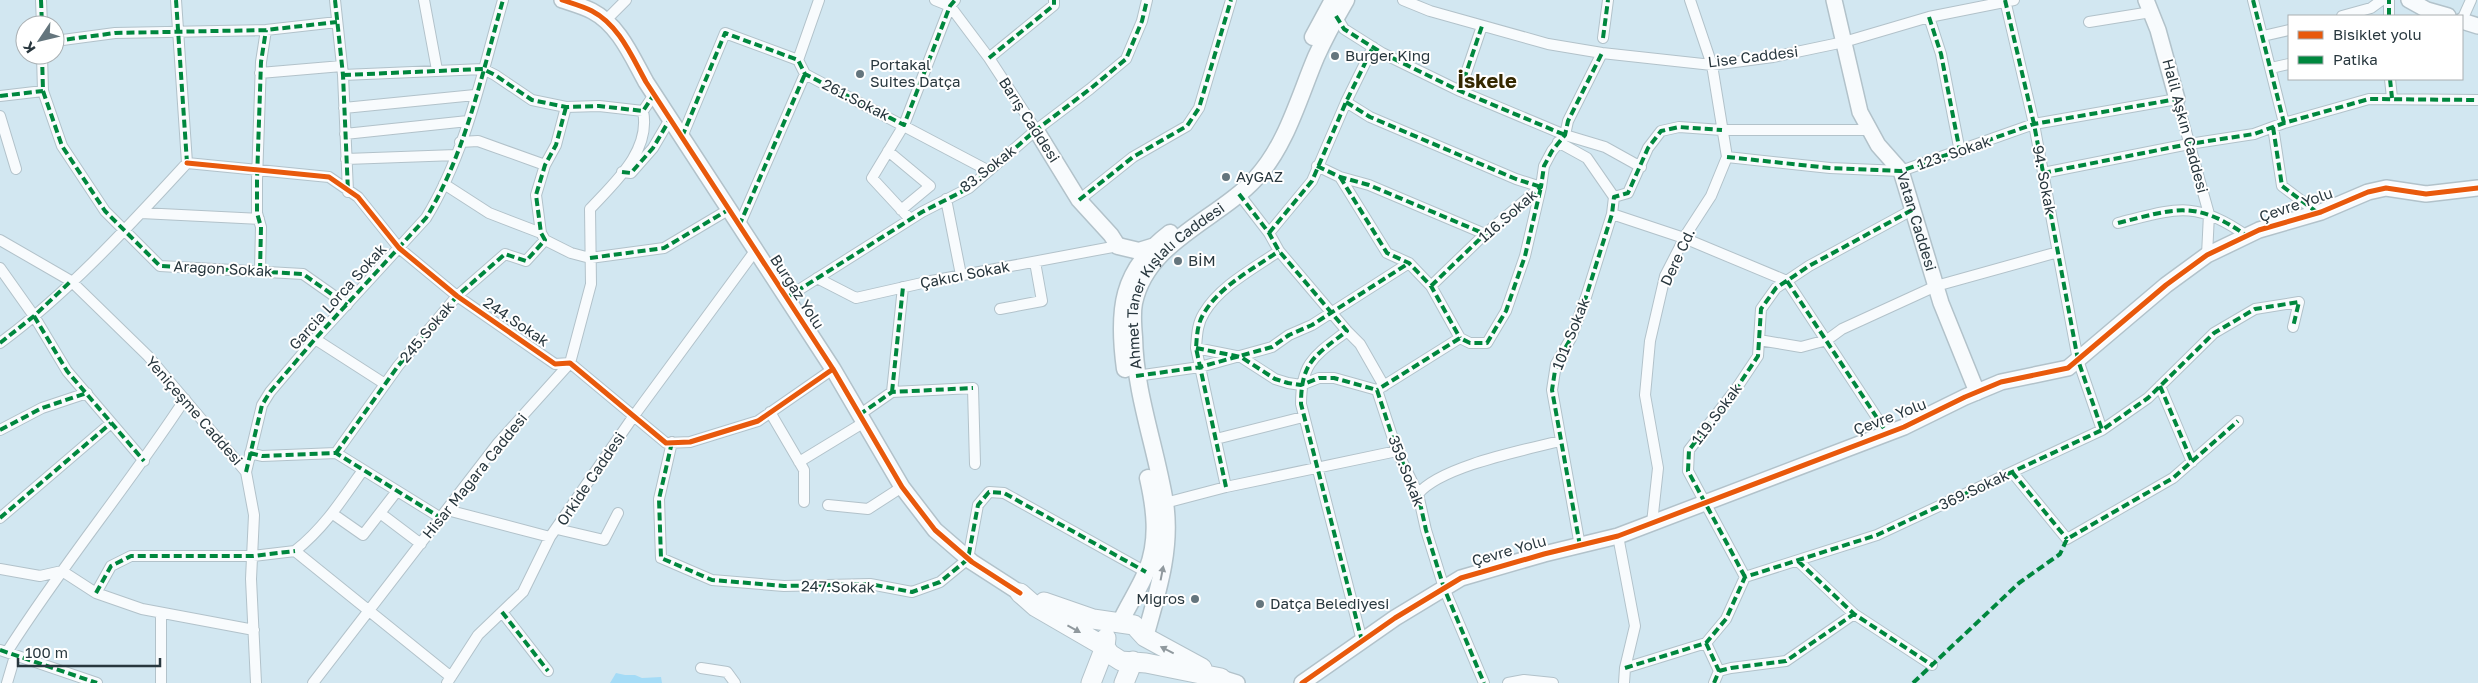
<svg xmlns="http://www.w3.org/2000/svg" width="2478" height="683" viewBox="0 0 2478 683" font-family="'Golos Text',sans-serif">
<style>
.water{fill:#a4dbf6}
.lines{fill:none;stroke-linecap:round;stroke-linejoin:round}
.street-casing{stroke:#b2c2ca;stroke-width:12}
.secondary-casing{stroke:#b2c2ca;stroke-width:18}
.primary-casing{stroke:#b2c2ca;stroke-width:19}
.highway-casing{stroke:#b2c2ca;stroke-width:21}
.street{stroke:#f8fbfd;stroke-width:10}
.secondary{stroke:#f8fbfd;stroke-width:15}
.primary{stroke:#f8fbfd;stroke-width:16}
.highway{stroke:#f8fbfd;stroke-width:19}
.quiet{stroke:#00873e;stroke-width:4;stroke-dasharray:8 4;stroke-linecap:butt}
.cycleway-casing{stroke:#fff;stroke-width:8}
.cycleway{stroke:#e8590c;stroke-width:5}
.oneway{fill:#90999e}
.poi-dot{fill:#64757d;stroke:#fff;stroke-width:2}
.labels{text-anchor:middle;stroke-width:4;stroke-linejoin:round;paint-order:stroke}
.poi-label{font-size:15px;fill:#28373e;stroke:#fff;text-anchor:start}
.street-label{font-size:15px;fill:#28373e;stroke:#fff}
.district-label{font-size:20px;font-weight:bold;fill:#352800;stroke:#fff}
</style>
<rect width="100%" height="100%" fill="#d2e7f1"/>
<path class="water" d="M616,673L625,675H635L642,678L661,677L662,683H610Z"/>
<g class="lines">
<g class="street-casing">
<path id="street" d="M41,0L42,25
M176,0L187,163
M335,0L343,75L348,192
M424,0L437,70
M935,0L950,6L989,58L1036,130
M1403,0L1430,11L1548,44L1602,53L1712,65L1773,57L1844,42L1929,17L2014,0
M2005,0L2034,124L2078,360L2102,430
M2253,0L2284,123
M1336,16L1344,29L1382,53L1460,91L1565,135L1605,147L1641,167
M2342,16L2371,8L2382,0
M2389,16V0
M1929,17L1941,54L1960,152
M606,20L626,0
M2462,20L2471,0
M2089,22L2151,12
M2263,36L2289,30
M1603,38L1608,0
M55,41L115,33L266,30L337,22
M42,55L43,91L62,146L105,211L160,266L303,274L347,305
M989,58L1054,5V0
M798,60L819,0
M2271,68L2289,64
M260,73L342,66
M343,75L483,69L495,75L532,100L566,107L599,106L643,111L655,93
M2390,79L2392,98
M1460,91L1482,26
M0,96L43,91
M1346,102L1370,117L1516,179L1541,187L1525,256L1506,311L1487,343H1470L1460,338L1377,390
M344,108L475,95
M0,116L16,169
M2273,127L2282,186L2318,213
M345,134L468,121
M682,137L725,33L798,60L805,74L989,171
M460,142L478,141L545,165
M1558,142L1587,158L1614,197
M888,151L930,186L901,210
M1727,157L1830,168L1901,171L2034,124L2177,99L2209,214L2207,255
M346,159L456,155
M187,163L329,177L358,197L399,248L457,296L555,364L570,363L666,443L690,442L758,421L833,369
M1317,166L1340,177L1369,185L1485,234
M622,172L631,173L653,148L670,119
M2043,173L2189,144L2254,134L2284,123L2369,99L2478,100
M1340,177L1387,253L1409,263L1431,286L1460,338
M444,184L489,213L541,233
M1239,194L1269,233L1279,251L1347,331C1316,355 1301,361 1301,404L1362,641
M946,199L961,275
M1079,200L1133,157L1187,126L1199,108L1231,0
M141,213L259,219
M1612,214L1684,238L1787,281
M910,219L872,178L904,125L950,6L955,0
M2118,223C2175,209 2195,199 2247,236
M739,226L805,74
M1269,233L1312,181L1346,102L1373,47
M0,240L71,281L148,356L246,472L254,515L251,579L256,683
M545,240L571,253L590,258L664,248L728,210
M0,268L34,316L67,371L144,461
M260,271L261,227L257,213V180L261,62L266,30
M817,278L856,298L931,281L1118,246
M1787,281L1887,433
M1431,286L1485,234L1541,187L1544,166L1552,151L1565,135L1568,121L1602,53
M786,298L922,212L969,188L1036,130L1090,89L1126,59L1142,21L1147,0
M1000,309L1042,301L1035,262
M1347,331L1360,344L1384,386
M315,339L385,384
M1759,340L1801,347L1827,340L1842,329L1936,286L2058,252
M0,343C69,292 129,226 187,163
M1196,348L1241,357L1275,379L1288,383L1301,385L1319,378H1334L1377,390L1397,451L1418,494L1426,530L1444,588L1484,683
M1136,376L1200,367L1272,347L1289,335L1312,325L1409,263
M2160,386L2192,462
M892,392L903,287
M770,412L804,470V502
M859,415L892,392L973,388L975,464
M0,430L42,408L87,393
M1216,439L1303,417
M672,442L659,499L661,558L712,580L784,586L870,584L912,592L940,582L968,559L978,505L989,492L1004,493L1146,572
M250,453L262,456L336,453L441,518
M336,453L398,366L457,296L505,254L526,261L545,240L541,233L536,195L545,165L556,145L566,107
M799,462L863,423
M246,472L262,405L270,392L315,339L426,218C466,153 482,73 503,0
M2012,472L2067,539L2173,478L2238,421
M1226,487L1196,348C1197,336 1197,324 1204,313C1220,286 1253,269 1279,251
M1418,494C1441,466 1525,450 1560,441
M1165,503L1226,487L1397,451
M828,505L868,509L902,487
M447,510L550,537
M380,513L421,544
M333,514L363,535L397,491
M0,518L111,423
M1652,523L1658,468L1645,395L1650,341L1665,276L1687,233L1711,196L1727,157L1712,65L1690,0
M557,529L604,540L618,513
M1618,536L1635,626L1625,668L1624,683
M1580,546L1552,390L1556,364L1571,338L1586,297L1612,214L1614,197L1628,193L1648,148L1661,131L1679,127L1722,130H1869
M295,551L451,677
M295,551C324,528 342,500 363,470
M1798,561L1854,614L1932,665
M0,569L40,576L62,571L96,593L142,609L254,630
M1745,577L1688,471L1689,450L1736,389L1758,356L1761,309L1776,288L1809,266L1912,210
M96,593L111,566L131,556H253L295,551
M502,612L548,671
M1706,643L1719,671L1714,683
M0,650L97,683
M7,652C62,565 128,486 185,399
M701,668L727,672L735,683
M1625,668L1706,643L1726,619L1745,577L1877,535L2102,430L2148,398L2214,333L2255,309L2299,302L2293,327
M1719,671L1731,668L1786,661L1854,614
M7,683L15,656
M161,683V613
M313,683L498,443L570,363L591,284L590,209C615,182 651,151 643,111
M447,683L478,635L523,592L550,537L633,417L755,251
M1508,683L1524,680L1553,683"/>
</g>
<g class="secondary-casing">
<g id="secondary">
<path d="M562,0C571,3 582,6 592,11C619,25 632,57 646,82L833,369L902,487L935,530L972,562L1020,593"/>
<path id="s1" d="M1834,0L1860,112L1878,145L1901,171L1941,303L1977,392"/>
<path d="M2146,0L2158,30L2177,99"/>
<path d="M2409,0L2427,10L2448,16"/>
<path d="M2462,21L2478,26"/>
<path d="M1036,130L1079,200L1111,235L1118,246"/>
<path d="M1221,678L1237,683"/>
<path d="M1302,683L1395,618L1461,578L1544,554L1618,536L1904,427L1965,397L2001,382L2068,368L2166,285L2207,255L2259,230L2321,212L2368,192L2386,188L2426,194L2478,188"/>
</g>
</g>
<g class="primary-casing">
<g id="primary">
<path d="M1313,37L1333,0"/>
<path d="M1118,246L1139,251L1152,247"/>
<path d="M1125,369C1117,310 1121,270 1170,233"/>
<path d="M1120,623C1128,605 1140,588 1147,570C1159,540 1155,509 1148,478"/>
<path id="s2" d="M1145,637C1157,594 1172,549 1165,503C1156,447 1135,394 1134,337C1133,326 1132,313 1134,303C1147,241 1218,220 1256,178C1286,146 1299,97 1316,57C1325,37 1335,19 1346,0"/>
</g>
</g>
<g class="highway-casing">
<path id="highway" d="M1020,593L1036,607L1105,647L1110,654L1121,661L1146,663L1221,678
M1044,602L1093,619L1134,625L1145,637L1202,668
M1091,683L1105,647L1106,638
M1124,683L1133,661"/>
</g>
<use href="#street" class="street"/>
<use href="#secondary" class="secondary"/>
<use href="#primary" class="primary"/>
<use href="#highway" class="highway"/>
<path class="quiet" d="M41,0L42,25
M176,0L187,163L191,164
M335,0L343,75L348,192
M2005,0L2034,124L2078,360L2102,430
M2253,0L2284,123
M1336,16L1344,29L1382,53L1460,91L1565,135
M2389,16V0
M1929,17L1941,54L1960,152
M1603,38L1608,0
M55,41L115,33L266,30L337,22
M42,55L43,91L62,146L105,211L160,266L303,274L347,305
M989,58L1054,5V0
M343,75L483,69L495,75L532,100L566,107L599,106L643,111L655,93
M2390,79L2392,98
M1460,91L1482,26
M0,96L43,91
M1346,102L1370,117L1516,179L1541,187L1525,256L1506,311L1487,343H1470L1460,338L1377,390
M2273,127L2282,186L2318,213
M682,137L725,33L798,60L805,74L904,125L950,6L955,0
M1727,157L1830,168L1901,171L2034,124L2177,99
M1317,166L1340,177L1369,185L1485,234
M622,172L631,173L653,148L670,119
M2043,173L2189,144L2254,134L2284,123L2369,99L2478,100
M1340,177L1387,253L1409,263L1431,286L1460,338
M1239,194L1269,233L1279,251L1347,331C1316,355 1301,361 1301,404L1362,641
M1079,200L1133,157L1187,126L1199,108L1231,0
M2118,223C2175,209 2195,199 2247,236
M739,226L805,74
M1269,233L1312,181L1346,102L1373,47
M590,258L664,248L728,210
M260,271L261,227L257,213V180L261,62L266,30
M1787,281L1887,433
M1431,286L1485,234L1541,187L1544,166L1552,151L1565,135L1568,121L1602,53
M786,298L922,212L969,188L1036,130L1090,89L1126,59L1142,21L1147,0
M34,316L67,371L144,461
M0,343L34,316L71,281
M1196,348L1241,357L1275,379L1288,383L1301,385L1319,378H1334L1377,390L1397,451L1418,494L1426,530L1444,588L1484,683
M1136,376L1200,367L1272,347L1289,335L1312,325L1409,263
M2160,386L2192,462
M892,392L903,287
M859,415L892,392L973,388
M0,430L42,408L87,393
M672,442L659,499L661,558L712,580L784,586L870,584L912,592L940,582L968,559L978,505L989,492L1004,493L1146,572
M250,453L262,456L336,453L441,518
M336,453L398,366L457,296L505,254L526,261L545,240L541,233L536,195L545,165L556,145L566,107
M246,472L262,405L270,392L315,339L426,218C466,153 482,73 503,0
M2012,472L2067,539
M1226,487L1196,348C1197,336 1197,324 1204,313C1220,286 1253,269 1279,251
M0,518L111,423
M1580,546L1552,390L1556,364L1571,338L1586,297L1612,214L1614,197L1628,193L1648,148L1661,131L1679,127L1722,130
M1798,561L1854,614L1932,665
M1745,577L1688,471L1689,450L1736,389L1758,356L1761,309L1776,288L1809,266L1912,210
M96,593L111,566L131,556H253L295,551
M502,612L548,671
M1706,643L1719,671L1714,683
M0,650L97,683
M1625,668L1706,643L1726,619L1745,577L1877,535L2102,430L2148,398L2214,333L2255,309L2299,302L2293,327
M1719,671L1731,668L1786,661L1854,614
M1913,683L2019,583L2060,554L2067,539L2173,478L2238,421"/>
<g class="cycleway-casing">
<path id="cycleway" d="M562,0C571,3 582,6 592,11C619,25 632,57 646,82L833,369L902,487L935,530L972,562L1020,593
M187,163L329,177L358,197L399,248L457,296L555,364L570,363L666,443L690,442L758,421L833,369
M1302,683L1395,618L1461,578L1544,554L1618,536L1904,427L1965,397L2001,382L2068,368L2166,285L2207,255L2259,230L2321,212L2368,192L2386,188L2426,194L2478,188"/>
</g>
<use href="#cycleway" class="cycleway"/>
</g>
<defs><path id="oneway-solid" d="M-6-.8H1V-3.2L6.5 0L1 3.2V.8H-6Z" transform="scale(1.25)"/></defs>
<g class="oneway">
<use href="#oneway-solid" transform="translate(1162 573) rotate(-79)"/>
<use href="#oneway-solid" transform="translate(1074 629) rotate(29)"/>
<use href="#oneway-solid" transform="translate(1167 650) rotate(-153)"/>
</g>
<g class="poi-dot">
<circle cx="1335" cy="56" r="5"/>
<circle cx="860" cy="74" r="5"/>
<circle cx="1226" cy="177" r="5"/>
<circle cx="1178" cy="261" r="5"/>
<circle cx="1195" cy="599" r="5"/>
<circle cx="1260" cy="604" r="5"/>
</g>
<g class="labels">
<g class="poi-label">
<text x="1345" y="61">Burger King</text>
<text x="870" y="70">Portakal<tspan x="870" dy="17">Suites Datça</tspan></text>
<text x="1236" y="182">AyGAZ</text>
<text x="1188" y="266">BİM</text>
<text x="1185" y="604" text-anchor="end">Migros</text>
<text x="1270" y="609">Datça Belediyesi</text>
</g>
<g class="street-label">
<text transform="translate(1753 57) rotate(-7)" y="5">Lise Caddesi</text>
<text transform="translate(856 100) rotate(27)" y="5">261.Sokak</text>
<text transform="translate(1029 120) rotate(57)" y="5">Barış Caddesi</text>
<text transform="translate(2185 126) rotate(75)" y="5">Halil Aşkın Caddesi</text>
<text transform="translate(1954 153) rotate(-19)" y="5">123. Sokak</text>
<text transform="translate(988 169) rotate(-38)" y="5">83.Sokak</text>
<text transform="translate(2044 180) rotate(79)" y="5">94. Sokak</text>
<text transform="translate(2296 205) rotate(-19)" y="5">Çevre Yolu</text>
<text transform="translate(1508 216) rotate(-41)" y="5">116.Sokak</text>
<text dy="5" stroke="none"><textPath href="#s1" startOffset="240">Vatan Caddesi</textPath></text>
<text transform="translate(1678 257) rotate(-65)" y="5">Dere Cd.</text>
<text transform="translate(223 269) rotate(3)" y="5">Aragon Sokak</text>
<text transform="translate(965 275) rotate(-11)" y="5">Çakıcı Sokak</text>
<text dy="5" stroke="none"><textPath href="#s2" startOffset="374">Ahmet Taner Kışlalı Caddesi</textPath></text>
<text transform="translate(797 292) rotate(57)" y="5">Burgaz Yolu</text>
<text transform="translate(338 297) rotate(-48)" y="5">Garcia Lorca Sokak</text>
<text transform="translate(516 322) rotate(34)" y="5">244.Sokak</text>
<text transform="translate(427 332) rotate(-50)" y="5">245.Sokak</text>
<text transform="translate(1571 334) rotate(-68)" y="5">101. Sokak</text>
<text transform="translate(194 411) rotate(49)" y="5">Yeniçeşme Caddesi</text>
<text transform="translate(1717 414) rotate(-53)" y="5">119.Sokak</text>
<text transform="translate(1890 417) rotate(-21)" y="5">Çevre Yolu</text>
<text transform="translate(1406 471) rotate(69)" y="5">359.Sokak</text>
<text transform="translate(475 476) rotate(-51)" y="5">Hisar Mağara Caddesi</text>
<text transform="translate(591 479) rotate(-56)" y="5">Orkide Caddesi</text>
<text transform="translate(1974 490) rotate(-25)" y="5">369.Sokak</text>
<text transform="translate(1509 551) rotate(-16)" y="5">Çevre Yolu</text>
<text transform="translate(838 587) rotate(1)" y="5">247.Sokak</text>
</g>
<g class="district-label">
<text x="1487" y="88">İskele</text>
</g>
</g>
<rect x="2288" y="15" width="175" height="65" fill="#ffffff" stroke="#a9afb2"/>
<rect x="2298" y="31" width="25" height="8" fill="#e8590c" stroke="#a9afb2"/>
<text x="2333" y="40" font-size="15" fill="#28373e">Bisiklet yolu</text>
<rect x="2298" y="56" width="25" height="8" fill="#00873e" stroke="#a9afb2"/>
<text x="2333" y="65" font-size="15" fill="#28373e">Patika</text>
<g transform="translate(40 40) rotate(235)"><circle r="24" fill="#ffffff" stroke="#a9afb2"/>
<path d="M0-4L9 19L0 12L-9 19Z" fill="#64757d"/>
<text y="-8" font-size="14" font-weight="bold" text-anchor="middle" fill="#28373e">K</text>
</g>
<path d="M18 658v8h142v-8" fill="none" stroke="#28373e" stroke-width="2.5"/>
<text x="25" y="658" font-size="15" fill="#28373e" stroke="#ffffff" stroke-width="4" paint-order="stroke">100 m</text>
</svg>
